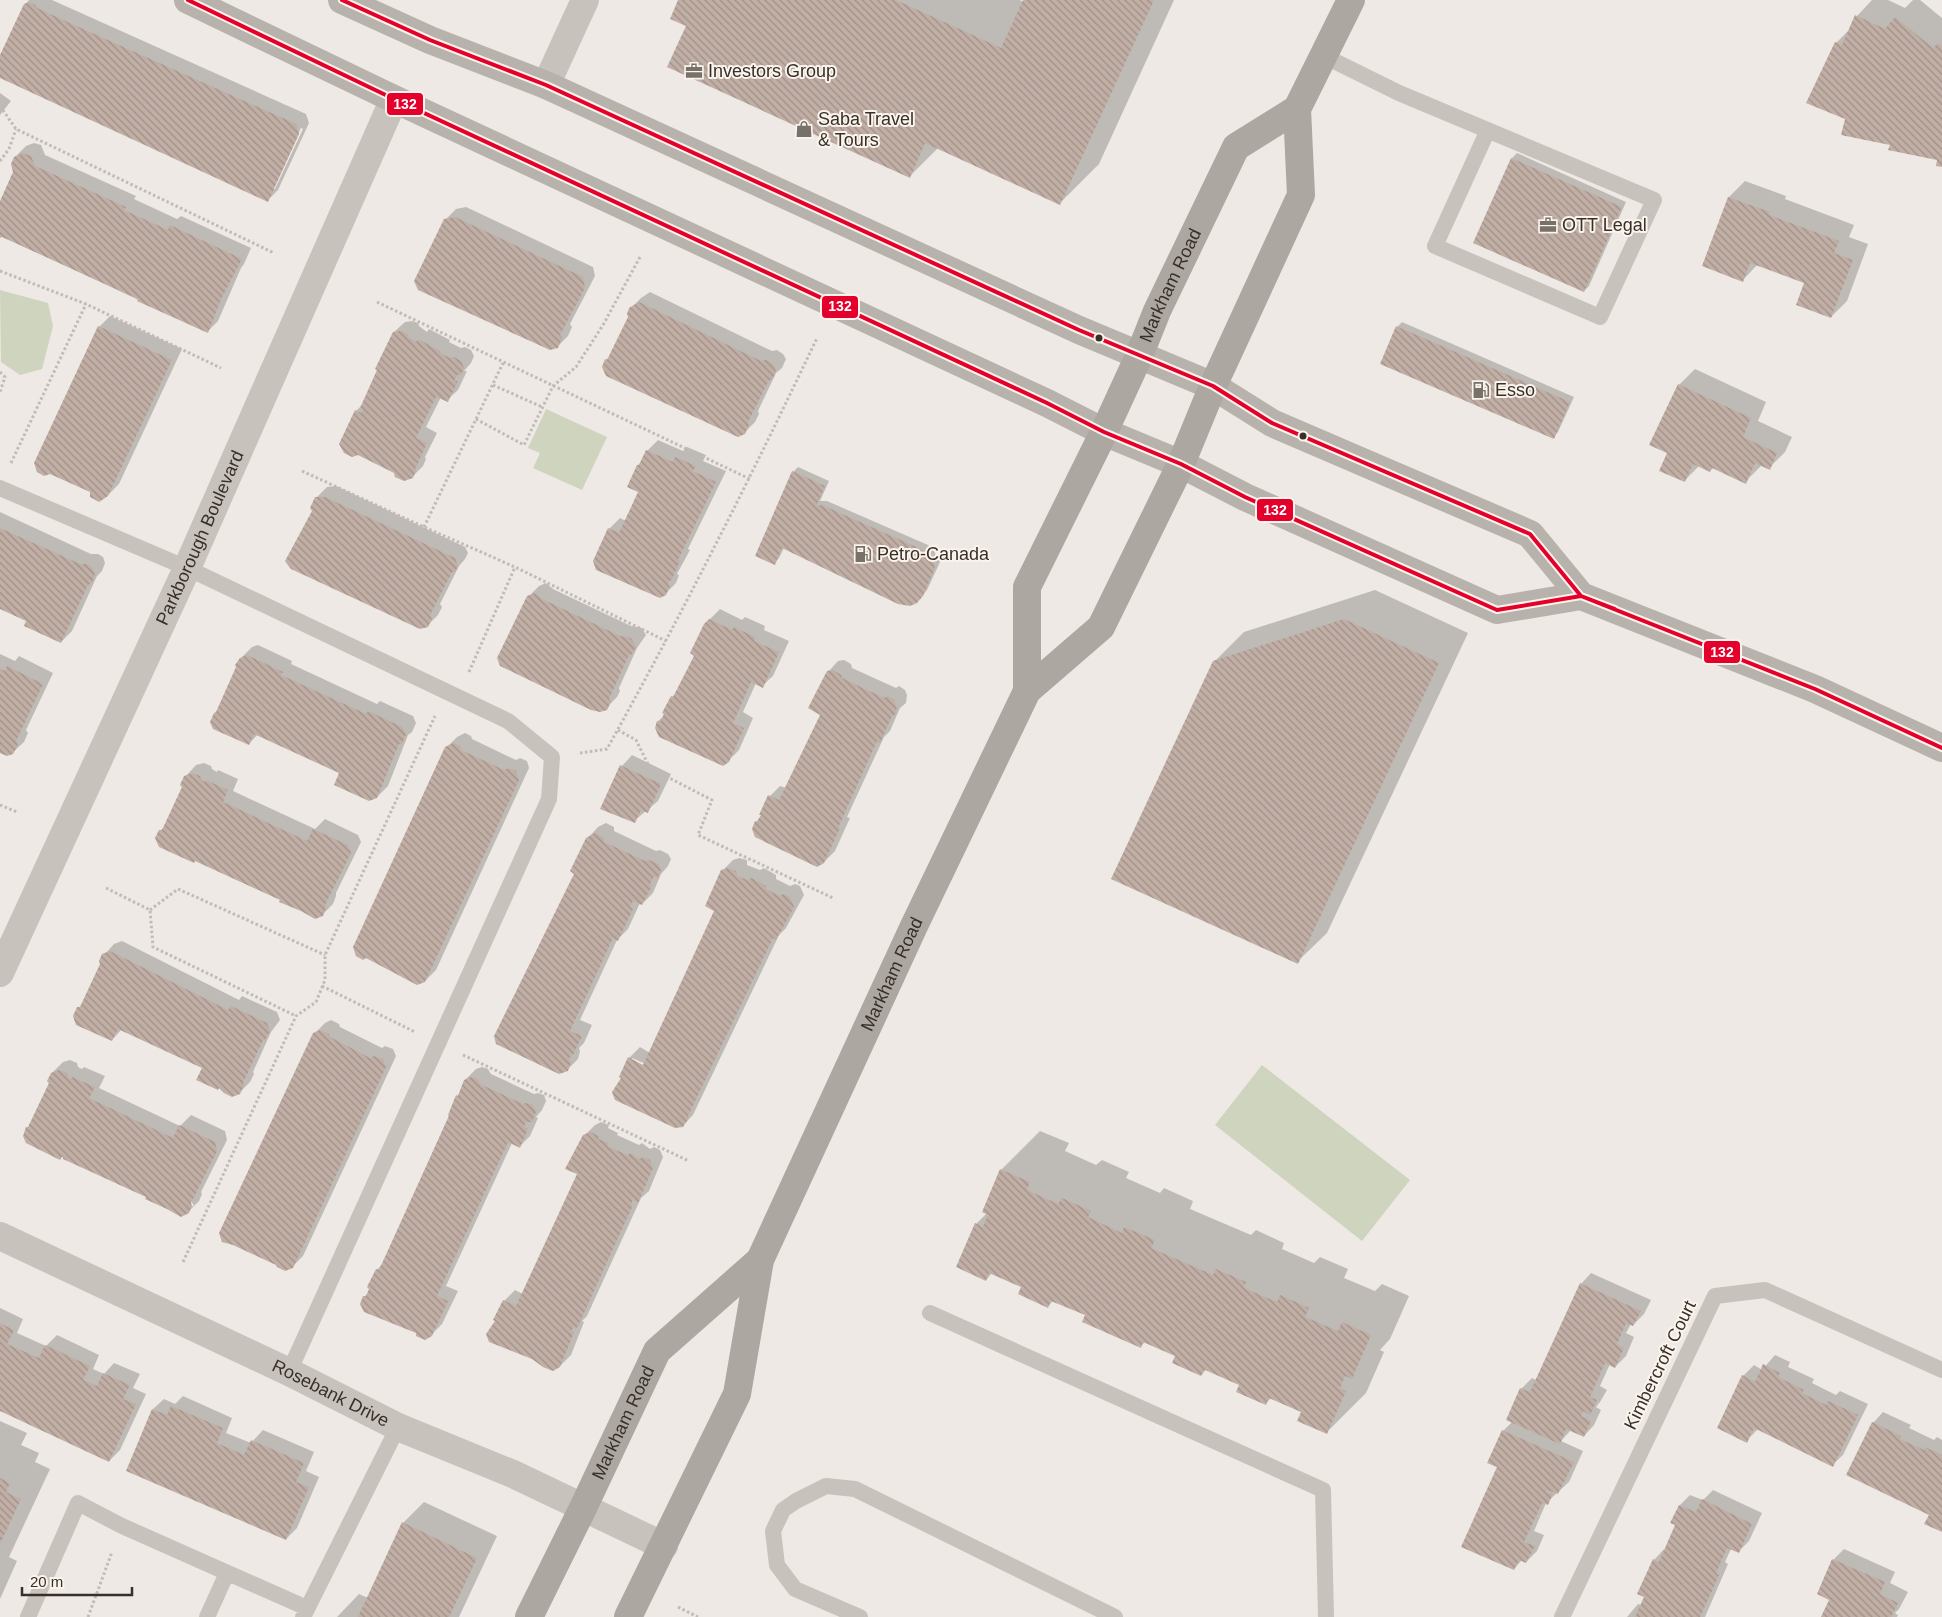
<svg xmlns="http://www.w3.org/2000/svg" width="1942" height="1617" viewBox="0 0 1942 1617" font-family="Arial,sans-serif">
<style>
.green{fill:#cfd4bf}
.shadow{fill:#0003;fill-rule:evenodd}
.building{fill:url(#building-back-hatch)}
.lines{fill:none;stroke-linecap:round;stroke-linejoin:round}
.path{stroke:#c1bab5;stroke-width:3;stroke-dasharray:2.5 2.5;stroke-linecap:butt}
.lane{stroke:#c8c2bd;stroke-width:16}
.street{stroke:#c8c2bd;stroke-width:28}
.secondary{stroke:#b8b2ad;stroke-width:28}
.primary{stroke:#ada7a2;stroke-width:28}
.bus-1-casing{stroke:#faf4ec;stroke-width:8}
.bus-1{stroke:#e4002b;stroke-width:4}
.bus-dot{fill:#392f2a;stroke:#faf4ec;stroke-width:2}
.labels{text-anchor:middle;stroke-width:4;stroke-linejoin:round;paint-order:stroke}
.poi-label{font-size:18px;fill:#392f2a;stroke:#faf4ec;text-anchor:start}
.street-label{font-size:18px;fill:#392f2a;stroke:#faf4ec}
.line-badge{stroke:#faf4ec;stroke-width:2}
.badge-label{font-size:14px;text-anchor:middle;font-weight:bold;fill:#fff}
</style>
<defs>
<pattern id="building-back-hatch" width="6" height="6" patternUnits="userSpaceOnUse" patternTransform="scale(1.25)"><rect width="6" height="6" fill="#c1afa6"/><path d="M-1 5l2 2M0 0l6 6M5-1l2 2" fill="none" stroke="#9e8f87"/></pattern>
</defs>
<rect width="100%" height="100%" fill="#eee9e4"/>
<path class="green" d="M0,290L48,303L53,326L42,369L20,375L1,362Z
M546,409L607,437L582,490L533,468L540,453L528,448Z
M1262,1065L1410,1180L1362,1241L1215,1125Z"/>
<path class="shadow" d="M29,0H52L306,114L309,123L278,190L268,200L0,77V58L25,5ZM301,128L303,129L275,189H272Z
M680,0H1020L1023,2L1024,0H1174L1099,164L1060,203L938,148L910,176L687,25Z
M1872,0H1888L1905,8L1913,0H1920L1942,18V166L1939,159L1891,144L1846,118L1836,43L1851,28L1857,16Z
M0,93L11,101L0,115Z
M34,143L41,145L45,155L136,196L134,199L177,219L181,216L251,248L244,264L241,268L218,321L207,332L2,236L0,237V204L15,172V157L26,146Z
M1517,153L1626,202L1589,286L1584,291L1512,158Z
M1745,181L1786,196L1785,199L1854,225L1849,237L1868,244L1847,301L1831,317L1806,282L1758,264L1743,280L1704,265L1729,197Z
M466,207L593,267L595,276L570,324L572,327L568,336L558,346L445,220L456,209Z
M650,292L772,351L777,350L783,354L786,359L782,368L776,373L758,411L759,414L755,422L744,433L606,360L611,355L629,317L630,309L641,298Z
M110,316L182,349L119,484L108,495L91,491L35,464L99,327Z
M412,321L418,323L419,326L427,332L429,329L450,340L449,342L461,348L465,347L471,350L474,356L471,363L464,371H467L458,390L447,400L441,397L426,427L437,433L425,457L426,459L423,466L412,477L395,472L356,411L363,404L394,332L405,322Z
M1402,322L1574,397L1558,432L1553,437L1397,327Z
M1695,369L1766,402L1758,421L1792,437L1785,452L1769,468L1762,465L1745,482L1714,467L1710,471L1699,466L1684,481L1669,453L1679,385Z
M658,440L683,451L687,447L706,455L703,461L726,471L688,549L690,550L678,572L677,574L679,575L676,583L665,594L609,529L620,518L626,521L640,491L638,465L643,460L647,451Z
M798,467L829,481L820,501H827L928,545L934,551L940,562L927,590L922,596L784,548L779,558L774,563L793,472Z
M336,486L465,547L468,553L465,559L459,566L440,604L442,607L438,615L427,626L313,511L316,498L327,487Z
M0,512L91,554H98L103,557L105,563L102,571L97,576L72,631L61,642L28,620L0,607Z
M546,583L553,589L631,626L642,628L646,635L637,648L619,688L620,691L617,697L606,708L528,597L539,586Z
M1375,590L1468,633L1327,933L1297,962L1214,662L1244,632Z
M720,609L742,620L745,617L765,626L764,630L789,641L773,676L762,686L756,683L743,712L753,718L739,750L728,761L656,728L658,721L665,715L672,697L679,690L695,655L705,624Z
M258,645L292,661L291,664L377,704L380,701L413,716L416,723L412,732L408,735L388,786L377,797L341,772L258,734L249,744L219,710L241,658L252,647Z
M0,654L15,661L19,656L53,673L26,730L28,733L24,742L13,752L0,751Z
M844,660L851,664L852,668L896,688L899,686L905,690L907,695L906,703L900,708L890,731L884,737L847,817L850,818L835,851L824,862L756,822L761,816L770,796L780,786L786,788L822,714L828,672L838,661Z
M465,733L471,736L472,739L516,760L520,758L527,761L529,768L436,970L425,981L446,748L457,737Z
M632,755L671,774L658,801L634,821L622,766Z
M204,763L211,766L212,769L217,772L218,770L238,779L233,791L315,829L325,819L358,835L361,842L336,893V896L333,904L322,915L282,899L160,831L165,826L183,787L186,776L196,765Z
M606,823L614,827V831L656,851L660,850L668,854L671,859L668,866L661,874L653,893L642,904L640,903L628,929L617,940L580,1020L592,1025L584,1043L579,1048L580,1051L578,1059L567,1070L575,874L587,839L598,827Z
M739,858L747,860V865L760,870L764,868L776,875V879L790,886L795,884L800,886L804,895L786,928L779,935L693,1115L682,1126L623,1078L629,1058L640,1047L650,1053L716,911L722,871L733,860ZM632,1058L650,1066L648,1069L632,1060Z
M122,941L239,1000L242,996L277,1012L280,1020L271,1032L253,1072L254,1074L250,1082L239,1093L204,1067L122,1029L112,1040L78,1008L84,1003L102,964L104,955L114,944Z
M331,1020L339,1024L340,1027L382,1048L385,1046L393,1049L396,1056L303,1256L292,1267L314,1034L325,1023Z
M70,1060L77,1063L78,1067L82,1069L84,1067L105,1076L99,1088L180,1126L191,1115L225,1131L227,1140L201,1192L202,1194L199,1201L188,1212L50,1083L52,1073L63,1062ZM189,1197L194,1206H191Z
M482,1067L488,1069L491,1074L534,1094L538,1093L544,1095L546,1101L542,1110L536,1117L538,1118L530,1136L520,1146L512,1143L446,1286L458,1291L442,1324L431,1335L417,1332L364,1297L369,1292L377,1270L383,1263L465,1080L476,1069Z
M601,1122L609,1125L608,1128L618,1133L617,1135L639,1145L642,1143L650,1149L654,1147L660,1150L663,1157L649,1191L641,1198L587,1316L582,1321L584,1322L571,1355L560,1366L495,1320L504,1301L515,1290L523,1294L579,1174L584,1136L595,1125Z
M1040,1131L1069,1143L1065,1151L1096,1165L1102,1160L1129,1172L1126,1178L1160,1193L1164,1188L1193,1201L1190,1209L1251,1235L1256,1230L1284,1243L1282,1249L1314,1263L1320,1257L1348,1269L1344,1278L1375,1291L1382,1284L1409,1296L1390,1339L1380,1350L1384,1352L1366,1393L1327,1432L1303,1412L1271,1398L1266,1403L1240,1384L1206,1369L1201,1374L1177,1356L1145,1342L1140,1347L1087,1315L1054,1300L1048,1306L1022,1286L992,1273L986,1280L976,1224L987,1213L1001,1170Z
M1591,1273L1651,1300L1644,1314L1633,1325L1631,1324L1626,1333L1634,1337L1626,1356L1615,1367L1610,1364L1600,1386L1607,1390L1600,1402L1596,1407L1601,1410L1594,1425L1584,1436L1571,1430L1561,1441L1583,1451L1569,1482L1546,1503L1534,1531L1544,1535L1537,1551L1526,1562L1522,1560L1514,1569L1498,1466L1503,1431L1513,1421L1521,1389L1532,1378L1536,1380L1581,1284Z
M0,1308L23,1319L17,1333L46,1346L57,1335L99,1355L93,1369L104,1374L114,1363L140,1374L133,1388L146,1394L120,1450L109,1461L0,1410Z
M1775,1355L1790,1362L1788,1367L1814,1379L1812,1383L1836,1395L1840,1391L1868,1404L1843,1455L1832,1465L1758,1429L1746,1441L1743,1376L1754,1365L1762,1370Z
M183,1396L232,1418L226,1433L251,1443L263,1430L314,1452L306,1471L319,1477L297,1528L286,1539L127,1470L153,1409L164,1399L175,1404Z
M1883,1412L1911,1425L1909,1428L1934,1440L1937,1437L1942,1440V1531L1873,1423Z
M0,1421L27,1433L21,1445L39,1453L35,1462L50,1469L9,1557L17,1561L0,1599Z
M1713,1490L1762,1513L1749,1541L1738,1552L1731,1549L1725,1562L1728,1564L1705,1617H1627L1638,1604L1641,1605L1645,1596L1654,1560L1664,1549L1666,1550L1677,1525L1672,1522L1680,1505L1690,1495L1703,1500Z
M424,1502L497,1536L459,1617H337L359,1594L368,1598L403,1523Z
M1844,1549L1895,1572L1890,1583L1908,1592L1899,1609L1895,1613L1898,1615L1897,1617H1821L1830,1599L1818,1594L1834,1559Z"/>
<path class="building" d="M678,0H896L1001,48L1023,0H1154L1060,205L925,143L910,178L667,67L686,26L670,19Z
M29,2L35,5L37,8L72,24L296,124L299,134L268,202L0,78V55L24,4Z
M1855,15L1885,29L1895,17L1933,48L1938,43L1942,46V167L1936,166L1937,160L1888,150L1890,145L1841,135L1845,119L1806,103L1835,42L1842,45Z
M23,153L31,156L35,166L126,207L124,210L168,230L170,225L242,259L221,299L208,333L137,301L138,299L2,237L0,238V201L13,172L11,164L14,157Z
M1511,158L1622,207L1584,292L1473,243Z
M1728,197L1770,212L1769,215L1839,241L1834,253L1853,260L1831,318L1796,305L1804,283L1750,263L1743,282L1702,266Z
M455,217L583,277L585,288L560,335L562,338L558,348L550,350L418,290L414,281L444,219Z
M639,302L761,361L766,360L773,364L776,371L772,380H769L748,422L749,425L745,434L738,437L606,376L602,367L605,359L607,360L628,317L627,314L629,308Z
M98,326L172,360L108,496L99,502L90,497V492L50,474L44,476L37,472L34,463Z
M1396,326L1570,402L1554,439L1380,364Z
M400,331L408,334V337L416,342L418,339L440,351V353L450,358L454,357L461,361L464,368L461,375H457L454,381H458L448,402L436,397L416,438L427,443L415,469L416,471L413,478L404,481L395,477L394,473L358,455L352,457L344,453L339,444L355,410L361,413L363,409L360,408L377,370L375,369L393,332Z
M1678,384L1751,418L1743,437L1777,453L1770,470L1755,463L1746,484L1712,468L1710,472L1693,464L1685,482L1659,471L1667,453L1649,445Z
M646,450L673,462L675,457L696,466L693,471L716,482L678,560L680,561L671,581L669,580L668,585L670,586L666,595L660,598L596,570L593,561L608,528L619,533L638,492L627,487L637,465H639Z
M792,471L825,486L816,506L822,505L923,550L930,556L935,568L923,596L917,603L910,606L898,604L782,548L775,565L755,556Z
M315,497H325L455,558L458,566L455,572H452L430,615L432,619L428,627L420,629L291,569L285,561L312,511L310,508Z
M0,528L80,564H87L92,567L95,575L92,583L88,585L61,643L24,626L26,621L0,609Z
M535,593L542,599L620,636L631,638L636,647L632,654L629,655L609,699L611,702L607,710L600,712L591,710L500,666L497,658L527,596Z
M709,619L732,630L734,627L755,637L754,641L779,652L763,688L751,682L733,723L744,728L729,762L723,766L659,737L655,728L657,721L660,722L664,714L662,713L671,696L673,697L694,656L690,653L704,624Z
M1344,619L1439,663L1298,964L1111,879L1213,661Z
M247,655L283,672L281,675L366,714L368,711L402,727L406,734L402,744H399L377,798L369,801L334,785L339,773L254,734L249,745L213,729L210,722L214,713L216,712L236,667L235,665L240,658Z
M7,666L43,684L16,741L18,745L13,754L7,756L0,753V669L5,671Z
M833,670L841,675L842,678L884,698L888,696L894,700L897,707L895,715L892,716L880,743L877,741L838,828H840L824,863L817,867L755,837L752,829L755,821L757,822L761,815H759L768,795L779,800L820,715L808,708L827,671Z
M453,743L460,746L461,750L504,770L509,768L516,771L519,780L425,982L417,985L366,958L363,960L356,956L353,947L445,747Z
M620,765L661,784L648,813L641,810L635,823L600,809Z
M192,773L200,776L201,780L206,782V780L228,790L223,802L307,841L313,829L348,845L351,853L325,905L326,908L323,916L315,919L301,911L279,902L280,900L195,861L194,863L159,847L155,838L159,830H162L182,787L180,785L184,776Z
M595,833L604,838V842L645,861L649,860L658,864L661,870L658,878L654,876L650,884L652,886L642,905L633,901L630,907L633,909L618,941L613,938L570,1031L582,1036L573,1055L571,1054L569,1060L571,1062L568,1071L559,1074L496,1044L494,1036L574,874L570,871L586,838Z
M728,868L736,871L737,876L748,880L752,878L766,886V889L779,896L783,894L790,897L794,907L776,940L773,938L688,1116L689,1118L683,1127L675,1128L615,1100L612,1092L621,1078L619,1077L628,1057L643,1065L714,911L705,906L721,870Z
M110,951L228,1010L231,1006L267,1023L270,1031L265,1040H263L243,1083L244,1086L240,1094L232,1097L224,1093L219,1088L218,1090L196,1080L202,1068L118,1029L112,1041L76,1025L73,1016L77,1007H80L100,964L99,961L102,954Z
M320,1030L329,1034L330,1037L370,1058L374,1056L383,1059L386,1067L293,1268L285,1271L277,1267L276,1265L233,1245L222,1242L219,1233L313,1033Z
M59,1070L67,1073L68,1077L71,1079L72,1077L95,1087L89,1098L173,1138L179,1125L215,1142L217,1151L191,1203L192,1206L189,1213L181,1217L167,1209L145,1199L146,1197L63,1159V1157H62L60,1160L26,1143L23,1136L26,1127H28L49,1083L47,1081L51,1073Z
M471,1077L478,1079L480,1084L523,1104L526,1103L533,1105L536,1112L532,1122H526L524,1126L528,1129L520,1148L508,1142L437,1296L448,1301L432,1336L425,1340L416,1336V1333L364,1312L360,1304L363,1296H366L369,1289L367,1287L376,1269L379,1270L449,1116L448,1115L456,1095L458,1096L464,1080Z
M590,1132L599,1136L598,1139L609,1143L607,1146L627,1155L631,1153L639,1159L643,1157L650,1160L653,1168L638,1203L633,1199L631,1204L633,1205L577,1328L574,1327L571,1331L574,1332L560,1367L553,1371L543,1367L532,1359L489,1342L486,1334L495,1321L493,1320L503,1300L516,1306L577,1174L565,1169L583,1135Z
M1000,1169L1030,1182L1027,1190L1058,1204L1062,1198L1091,1211L1088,1217L1122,1233L1124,1227L1155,1240L1151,1248L1213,1275L1216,1269L1246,1282L1244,1288L1277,1302L1280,1295L1309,1308L1305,1317L1338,1331L1342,1322L1371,1335L1352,1379L1345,1376L1340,1388L1346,1391L1327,1434L1297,1421L1301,1412L1269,1398L1266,1405L1236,1392L1239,1385L1205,1370L1201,1376L1172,1363L1175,1356L1143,1342L1141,1348L1082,1322L1085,1315L1051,1301L1048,1308L1018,1294L1021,1287L989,1273L986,1281L956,1267L975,1223L983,1227L988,1215L982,1212Z
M1580,1283L1641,1311L1633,1326L1626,1323L1617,1344L1624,1348L1615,1368L1605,1363L1590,1397L1597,1400L1590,1415L1583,1411L1581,1416L1591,1421L1584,1437L1566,1429L1560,1444L1506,1420L1520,1388L1530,1392Z
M0,1323L14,1330L7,1344L39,1358L45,1345L90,1366L83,1380L97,1386L103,1373L130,1385L123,1399L136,1404L109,1462L0,1411Z
M1763,1364L1780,1373L1778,1377L1804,1390L1802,1393L1826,1405L1828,1401L1858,1415L1833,1467L1754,1428L1747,1443L1717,1428L1742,1375L1755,1382Z
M171,1406L223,1428L217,1443L244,1455L251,1440L304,1463L296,1482L309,1487L286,1540L126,1471L152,1409L167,1415Z
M1872,1422L1901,1436L1900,1439L1924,1450L1925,1447L1942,1455V1532L1924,1524L1929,1515L1846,1475Z
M1502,1430L1574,1462L1558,1494L1547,1490L1546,1492L1553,1494L1548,1505L1542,1503L1524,1542L1535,1546L1526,1563L1519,1560L1514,1570L1461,1547L1497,1467L1487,1463Z
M0,1478L10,1483L6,1492L21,1499L0,1544Z
M1702,1499L1752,1524L1739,1553L1727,1548L1716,1573L1719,1575L1700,1617H1635L1644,1597L1637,1594L1653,1559L1659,1562L1675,1525L1670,1523L1679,1505L1696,1512Z
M402,1522L477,1558L449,1617H358Z
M1832,1559L1885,1582L1880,1594L1898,1603L1891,1617H1821L1829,1600L1817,1594Z"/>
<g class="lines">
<path class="path" d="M0,106L16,129L274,253
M0,161L9,149L16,129
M0,271L86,304L221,368
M377,302L750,479
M0,372L5,377L0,392
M493,385L542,407
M476,419L524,445L553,386L576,367L603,325L640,257
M11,463L86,304
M302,471L424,527L515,567L666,641
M424,527L503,363
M469,672L515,567
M618,730L636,740L650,768L712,800L698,835L833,898
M580,753L607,749C682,614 751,477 817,338
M0,805L17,812
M106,888L150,910L153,947L296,1016
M150,910L178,889L325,955
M322,986L415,1032
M463,1055L689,1161
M183,1262L296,1016L316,1002L325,980V955L435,716
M678,1607L698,1617
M88,1617L112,1552"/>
<path class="lane" d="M1324,56L1399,93L1654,200L1600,317L1435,246L1488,130
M0,488L187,568L508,721L552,757L549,799L289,1372
M930,1313L1323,1490L1326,1617
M28,1617L78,1503L122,1526L307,1608
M207,1617L227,1573
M303,1617L398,1427
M860,1617L795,1589L777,1565L773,1531L783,1510L796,1501L826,1486L855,1489L1115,1617
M1562,1617L1715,1296L1765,1290L1942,1370"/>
<g class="street">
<path d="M546,85L585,0"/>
<path id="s1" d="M0,973L187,568L394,99"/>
<path id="s2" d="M0,1236L289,1372L398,1427L513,1474L664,1546"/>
</g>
<path class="secondary" d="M188,0L394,99L1047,403L1104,432L1181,464L1245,497L1497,610L1581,596
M342,0L430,40L546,85L1079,330L1213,386L1272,423L1530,534L1581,596L1815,689L1942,748"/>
<g class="primary">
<path id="s3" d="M1027,691V587L1104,432L1139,356L1157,311L1236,147L1297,109"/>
<path id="s4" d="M529,1617L583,1508L657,1351L760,1260"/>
<path id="s5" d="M628,1617L737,1394L760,1260L914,926L1027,691L1101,627L1181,464L1213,386L1301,195L1297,109L1351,0"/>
</g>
<g class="bus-1-casing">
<path id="bus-1" d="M188,0L394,99L1047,403L1104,432L1181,464L1245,497L1497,610L1581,596L1815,689L1942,748
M342,0L430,40L546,85L1079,330L1213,386L1272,423L1530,534L1581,596L1615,609"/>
</g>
<use href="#bus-1" class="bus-1"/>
</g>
<defs>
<g id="office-bare" transform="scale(1.35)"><path d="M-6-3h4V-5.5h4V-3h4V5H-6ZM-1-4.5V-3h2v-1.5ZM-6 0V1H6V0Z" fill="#78706b" stroke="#faf4ec" stroke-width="2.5" paint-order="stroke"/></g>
<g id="shop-bare" transform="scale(1.35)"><path d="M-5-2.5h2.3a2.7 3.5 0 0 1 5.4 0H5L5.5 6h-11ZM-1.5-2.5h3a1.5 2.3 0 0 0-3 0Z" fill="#78706b" stroke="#faf4ec" stroke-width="2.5" paint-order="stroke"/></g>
<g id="fuel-bare" transform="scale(1.35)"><path d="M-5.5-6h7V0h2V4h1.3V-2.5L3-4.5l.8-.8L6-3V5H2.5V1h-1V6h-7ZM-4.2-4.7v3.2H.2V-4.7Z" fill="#78706b" stroke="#faf4ec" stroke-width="2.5" paint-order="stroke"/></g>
</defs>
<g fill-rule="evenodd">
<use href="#office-bare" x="694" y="71"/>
<use href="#shop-bare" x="804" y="129"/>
<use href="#office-bare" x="1548" y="225"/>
<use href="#fuel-bare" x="1481" y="390"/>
<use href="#fuel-bare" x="863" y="554"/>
</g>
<g class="bus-dot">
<circle cx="1099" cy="338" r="4.5"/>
<circle cx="1303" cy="436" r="4.5"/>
</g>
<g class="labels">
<g class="poi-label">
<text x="708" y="77">Investors Group</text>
<text x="818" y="125">Saba Travel<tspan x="818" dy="21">&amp; Tours</tspan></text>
<text x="1562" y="231">OTT Legal</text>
<text x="1495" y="396">Esso</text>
<text x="877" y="560">Petro-Canada</text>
</g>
<g class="street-label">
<text dy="6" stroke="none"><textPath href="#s3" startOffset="438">Markham Road</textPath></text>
<text dy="6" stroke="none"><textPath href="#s1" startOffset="479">Parkborough Boulevard</textPath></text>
<text dy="6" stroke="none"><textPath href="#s5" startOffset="699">Markham Road</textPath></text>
<text transform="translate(1660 1365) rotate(-64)" y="6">Kimbercroft Court</text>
<text dy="6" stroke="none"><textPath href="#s2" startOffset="366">Rosebank Drive</textPath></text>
<text dy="6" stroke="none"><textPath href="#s4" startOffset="216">Markham Road</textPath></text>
</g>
</g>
<g class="line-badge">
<rect x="386" y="92" width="38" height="24" rx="5" fill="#e4002b"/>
<rect x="821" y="295" width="38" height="24" rx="5" fill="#e4002b"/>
<rect x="1256" y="498" width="38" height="24" rx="5" fill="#e4002b"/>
<rect x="1703" y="640" width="38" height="24" rx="5" fill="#e4002b"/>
</g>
<g class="badge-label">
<text x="405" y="109">132</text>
<text x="840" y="311">132</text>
<text x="1275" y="515">132</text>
<text x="1722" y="657">132</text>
</g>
<path d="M22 1587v8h110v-8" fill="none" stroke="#392f2a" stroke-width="2.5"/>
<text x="30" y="1587" font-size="15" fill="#392f2a" stroke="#faf4ec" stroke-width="4" paint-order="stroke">20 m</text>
</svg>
